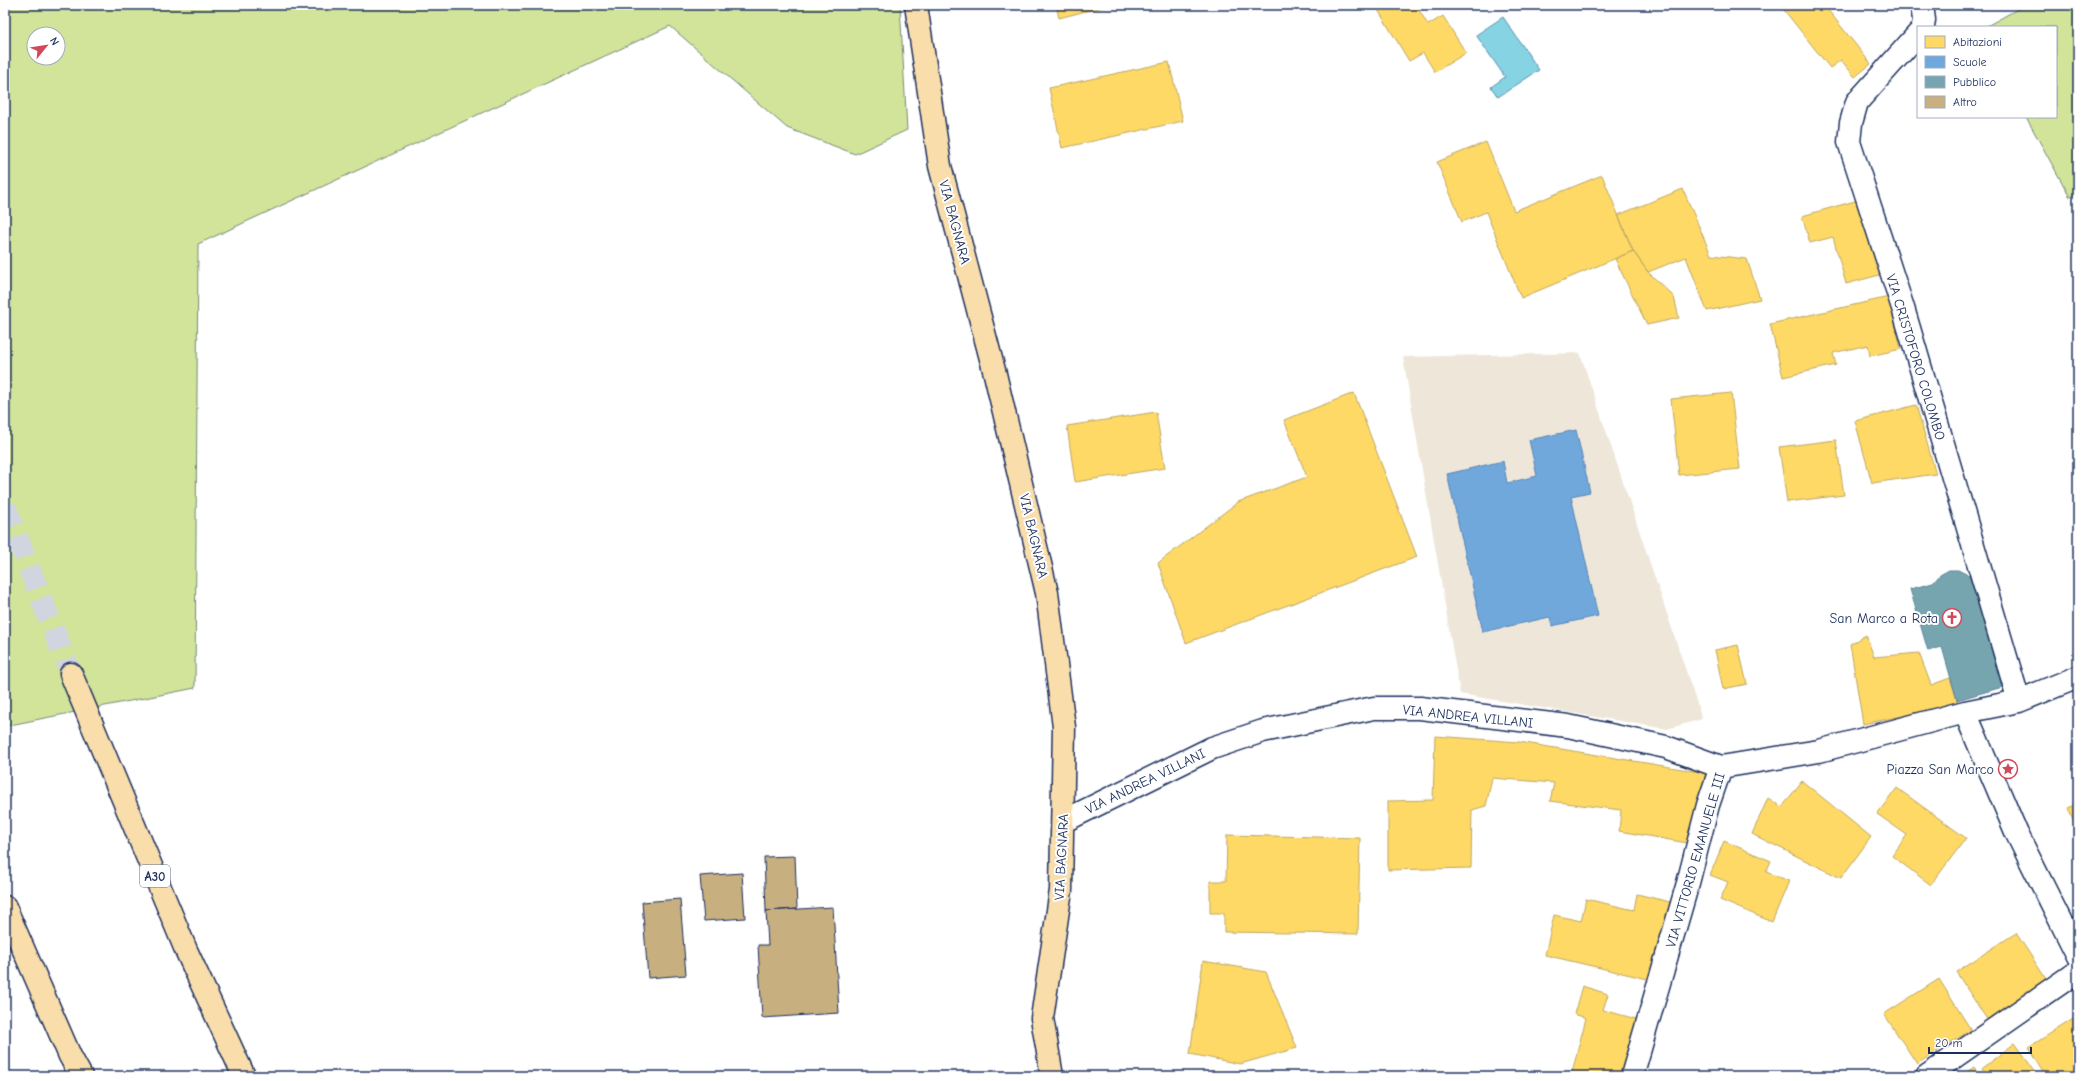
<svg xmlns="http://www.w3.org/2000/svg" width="2083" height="1081" viewBox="0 0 2083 1081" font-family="'Comic Neue',sans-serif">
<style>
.built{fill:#eee7d9}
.green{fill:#d1e499;stroke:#768a7c;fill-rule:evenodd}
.water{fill:#86d3e4;stroke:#5b91ae}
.homes{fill:#ffd966;stroke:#bba664}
.schools{fill:#6fa8dc;stroke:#5684b6}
.public{fill:#76a5af;stroke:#5b8297}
.building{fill:#c8af7f;stroke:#1b2f5e}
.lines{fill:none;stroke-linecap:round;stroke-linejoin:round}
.highway-tunnel{stroke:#d1d5df;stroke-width:22;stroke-dasharray:22 11;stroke-linecap:butt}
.minor-casing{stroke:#1b2f5e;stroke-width:25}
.major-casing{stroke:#1b2f5e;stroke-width:25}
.highway-casing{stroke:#1b2f5e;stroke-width:25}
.minor{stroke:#fff;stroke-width:22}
.major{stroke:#f9deab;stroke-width:22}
.highway{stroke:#f9deab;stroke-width:22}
.labels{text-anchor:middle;stroke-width:4;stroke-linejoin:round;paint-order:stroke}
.shield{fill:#fff;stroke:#5f6d8e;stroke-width:1}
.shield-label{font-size:13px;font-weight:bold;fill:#1b2f5e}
.street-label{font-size:14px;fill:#1b2f5e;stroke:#fff}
.poi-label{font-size:14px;fill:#1b2f5e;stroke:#fff;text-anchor:end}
</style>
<rect width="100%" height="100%" fill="#fff"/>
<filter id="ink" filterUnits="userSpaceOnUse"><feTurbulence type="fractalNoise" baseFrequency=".025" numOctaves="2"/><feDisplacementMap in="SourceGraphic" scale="8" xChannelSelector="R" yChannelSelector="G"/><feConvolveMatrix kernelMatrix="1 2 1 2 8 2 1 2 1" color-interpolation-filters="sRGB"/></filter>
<g filter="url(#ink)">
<path class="built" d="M1580,353L1702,719L1667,729L1460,694L1403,357Z"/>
<path class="green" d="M5,5H900L907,130L855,154L787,128L670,26L198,244L195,688L5,726ZM34,34H58V58H34Z
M2025,5H2078V193L2070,197L2026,117H2056V27H1985Z"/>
<path class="water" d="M1503,17L1539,70L1498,97L1491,87L1505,77L1476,35Z"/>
<path class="homes" d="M1056,5H1110L1059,18Z
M1375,5H1416L1428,25L1443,16L1466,53L1435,72L1423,53L1409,61Z
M1780,5H1824L1871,64L1855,77L1841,60L1830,68Z
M1169,62L1183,121L1062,148L1049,88Z
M1486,142L1514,211L1602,175L1633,251L1521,298L1486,212L1462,222L1437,162Z
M1683,189L1711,255L1747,259L1760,299L1707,311L1686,257L1648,272L1633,251L1618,215Z
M1862,199L1883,274L1846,284L1833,237L1810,243L1802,216Z
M1633,251L1648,272L1674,297L1679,318L1647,325L1615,259Z
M1889,297L1901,349L1870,356L1868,345L1833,353L1836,365L1783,377L1770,324Z
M1354,393L1417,557L1186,643L1158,563L1238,502L1307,477L1284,420Z
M1731,393L1740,469L1679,475L1671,399Z
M1916,405L1936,474L1872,483L1855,421Z
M1156,412L1165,468L1075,482L1067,426Z
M1836,440L1844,495L1787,502L1779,447Z
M1866,635L1874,657L1919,653L1931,685L1950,678L1957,700V705L1863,724L1850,644Z
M1738,645L1747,684L1723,689L1715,650Z
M1435,736L1519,742L1706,773L1687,843L1619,831L1621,810L1550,801L1554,783L1492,778L1486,806L1472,810L1471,868L1388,870V801L1433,800Z
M1802,781L1871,837L1841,878L1752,834L1768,798L1782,807Z
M1897,788L1966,838L1931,885L1892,856L1907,835L1877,814Z
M2078,803V833L2068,808Z
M1227,835L1360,838L1358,934L1224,932V913H1210V881H1226Z
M1724,841L1771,861L1766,872L1789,881L1772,922L1720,900L1728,882L1710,875Z
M1637,894L1674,903L1656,981L1545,955L1554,915L1581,921L1586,899L1634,910Z
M2016,933L2048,982L1988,1021L1956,972Z
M1203,961L1266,972L1297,1048L1240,1064L1190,1054Z
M1939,979L1971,1030L1917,1064L1884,1014Z
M1582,986L1608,994L1603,1010L1640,1020L1625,1076H1571L1586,1018L1574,1014Z
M2078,1016V1076H2047L2029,1047Z
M2015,1043L2039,1076H1987L1982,1068Z
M1974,1067L1980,1076H1961Z"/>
<path class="schools" d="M1576,430L1590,492L1571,496L1598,616L1552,626L1550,617L1483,632L1447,474L1503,461L1507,483L1537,476L1529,440Z"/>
<path class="public" d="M1949,570H1958L1968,575L1976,586L2006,686L1957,700L1942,647L1928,651L1910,589L1933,583L1940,575Z"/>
<path class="building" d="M795,856L797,909L766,911L764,857Z
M742,873L745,918L704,921L700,876Z
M680,899L686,975L648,978L642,902Z
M833,907L839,1013L762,1018L758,945H768L766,911Z"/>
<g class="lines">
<path class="highway-tunnel" d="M5,506L71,674"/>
<g class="minor-casing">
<path id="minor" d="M1922,5L1924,20L1923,27
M1918,34L1857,102L1851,123L1849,142L1903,308L2019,701
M1965,712L2017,834L2078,956
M1064,821L1212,748L1263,731L1374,708H1420L1568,726L1666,747L1721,767
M1632,1076L1688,883L1708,805L1721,767L1819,751L1965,712L2019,701L2078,677
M1927,1076L2078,971"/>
</g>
<g class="major-casing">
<path id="major" d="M916,5L940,166L995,374L1047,593L1064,727L1061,890L1042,1018L1052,1076"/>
</g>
<g class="highway-casing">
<path id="highway" d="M71,674L186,950L244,1076
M5,907L70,1056L81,1076"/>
</g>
<use href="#minor" class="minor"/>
<use href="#major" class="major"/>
<use href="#highway" class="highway"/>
</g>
</g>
<defs>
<g id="church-ring" transform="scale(1)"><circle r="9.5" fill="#fff" stroke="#d1495b" stroke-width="1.5"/><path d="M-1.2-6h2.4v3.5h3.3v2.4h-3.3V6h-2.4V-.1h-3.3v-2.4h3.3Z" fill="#d1495b"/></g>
<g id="sight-ring" transform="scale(1)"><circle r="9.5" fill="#fff" stroke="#d1495b" stroke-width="1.5"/><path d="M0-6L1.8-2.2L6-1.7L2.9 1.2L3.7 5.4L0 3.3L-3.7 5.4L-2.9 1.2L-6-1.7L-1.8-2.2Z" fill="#d1495b"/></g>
</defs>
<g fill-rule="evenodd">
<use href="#church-ring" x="1952" y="618"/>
<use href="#sight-ring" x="2008" y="769"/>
</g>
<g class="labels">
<rect class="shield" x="140" y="865" width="30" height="22" rx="3"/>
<g class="shield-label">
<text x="155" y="881">A30</text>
</g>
<g class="street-label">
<text transform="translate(955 222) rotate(75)" y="5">VIA BAGNARA</text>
<text transform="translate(1916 357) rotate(73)" y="5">VIA CRISTOFORO COLOMBO</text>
<text transform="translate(1034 536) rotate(77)" y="5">VIA BAGNARA</text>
<text transform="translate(1468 716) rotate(6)" y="5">VIA ANDREA VILLANI</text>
<text transform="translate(1145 781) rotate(-26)" y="5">VIA ANDREA VILLANI</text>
<text transform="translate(1061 857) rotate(-87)" y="5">VIA BAGNARA</text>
<text transform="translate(1695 860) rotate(-74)" y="5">VIA VITTORIO EMANUELE III</text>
</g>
<g class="poi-label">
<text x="1938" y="623">San Marco a Rota</text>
<text x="1994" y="774">Piazza San Marco</text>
</g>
</g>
<rect width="2083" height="1081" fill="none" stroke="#fff" stroke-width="20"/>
<rect x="10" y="10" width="2063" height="1061" fill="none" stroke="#1b2f5e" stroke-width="1.5" filter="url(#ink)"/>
<rect x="1917" y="26" width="140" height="92" fill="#ffffff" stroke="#a4acbf"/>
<rect x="1925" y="36" width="20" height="12" fill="#ffd966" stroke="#a4acbf"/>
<text x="1953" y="46" font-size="12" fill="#1b2f5e">Abitazioni</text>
<rect x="1925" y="56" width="20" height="12" fill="#6fa8dc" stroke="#a4acbf"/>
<text x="1953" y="66" font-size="12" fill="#1b2f5e">Scuole</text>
<rect x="1925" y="76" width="20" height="12" fill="#76a5af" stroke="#a4acbf"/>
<text x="1953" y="86" font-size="12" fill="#1b2f5e">Pubblico</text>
<rect x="1925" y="96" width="20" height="12" fill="#c8af7f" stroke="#a4acbf"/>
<text x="1953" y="106" font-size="12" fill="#1b2f5e">Altro</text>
<g transform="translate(46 46) rotate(60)"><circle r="19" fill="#ffffff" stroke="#a4acbf"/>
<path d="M0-3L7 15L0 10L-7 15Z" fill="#d1495b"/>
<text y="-6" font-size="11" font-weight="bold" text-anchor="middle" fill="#1b2f5e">N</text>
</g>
<path d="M1929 1047v6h102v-6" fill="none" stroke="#1b2f5e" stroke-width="2"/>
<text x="1935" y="1047" font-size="12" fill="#1b2f5e" stroke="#ffffff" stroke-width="3" paint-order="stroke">20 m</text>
</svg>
